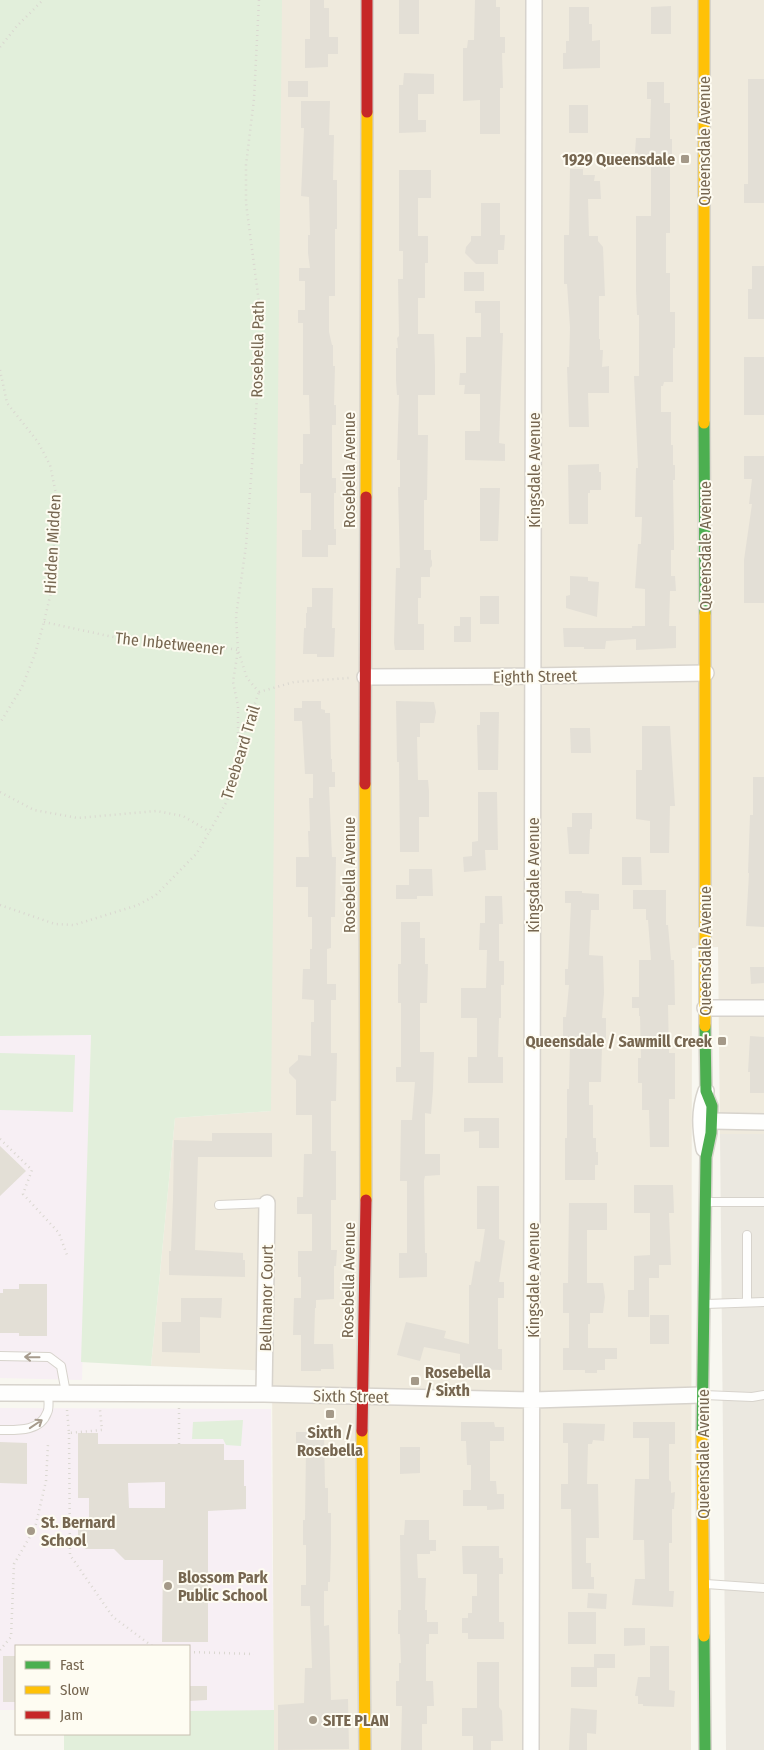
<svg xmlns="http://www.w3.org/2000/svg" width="764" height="1750" viewBox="0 0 764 1750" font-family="'Fira Sans Condensed',sans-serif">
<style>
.residential{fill:#efeadd}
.industrial{fill:#ebe8e0}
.education{fill:#f7eff4}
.green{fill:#e2efdb}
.building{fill:#e3dfd6;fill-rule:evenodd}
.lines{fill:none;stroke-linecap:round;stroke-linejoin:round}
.lane-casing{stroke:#d7d3cc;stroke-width:10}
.street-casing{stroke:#d7d3cc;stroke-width:18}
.fast-casing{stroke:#d7d4cc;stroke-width:14}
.slow-casing{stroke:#d7d4cc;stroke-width:14}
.jam-casing{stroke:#d7d4cc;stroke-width:14}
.path{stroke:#dad7d0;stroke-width:2.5;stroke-dasharray:1 4;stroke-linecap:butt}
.lane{stroke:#fefefd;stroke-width:8}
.street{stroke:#fefefd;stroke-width:15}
.fast{stroke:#4caf50;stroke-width:11}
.slow{stroke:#ffc107;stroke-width:11}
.jam{stroke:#c62828;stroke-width:11}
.oneway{stroke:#a69b8d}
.poi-dot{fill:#a49988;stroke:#fefcf2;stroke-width:2}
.labels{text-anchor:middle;stroke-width:4;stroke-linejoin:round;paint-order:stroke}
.street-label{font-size:16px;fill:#766650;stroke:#fefcf2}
.poi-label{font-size:16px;font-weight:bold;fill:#766650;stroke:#fefcf2;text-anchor:start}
</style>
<rect width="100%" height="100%" fill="#f8f7f0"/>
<path class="residential" d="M266,0H764V1134H720L718,947L692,948L691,1750H274L272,1371L151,1366L175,1118L271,1111Z"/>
<path class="industrial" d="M720,1134H764V1750H726Z"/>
<path class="education" d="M91,1035L82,1380L0,1378V1036Z
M0,1408L271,1409L274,1750H64V1734H189V1646H16V1710H0Z"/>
<path class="green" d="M0,0H282L271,1111L175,1118L151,1366L81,1362L91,1035L0,1036Z
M0,1053L75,1055L73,1112L0,1110Z
M243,1420L241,1446L226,1445L223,1439H192L193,1422Z
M274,1710V1750H64V1734H189V1711Z"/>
<path class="building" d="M310,0H324V8H329V37H338V54H328V67L305,68V39H310Z
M399,0H419V34H399Z
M475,0H496V7H500V37H505V53H502L503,88H500V134H480V100L463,101V48H467L468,40H474Z
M671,6V34H651V7Z
M569,7H589V24H592V41L600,40V68L563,69V53H566V41H569Z
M404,73L434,74V94H418V120H426V132L399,133V85H403Z
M748,79H764V203H744V184H748Z
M288,81H308V97H288Z
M647,82H664V103H670V139H672V156H670V233H666V273H670V312H675V348H673V382H664L663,386H661V412H671V445H673V465H675V480H673L674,540V550H671V576H675L676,591H670L669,626H676V648L636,650V639L606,641L605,649H584V647H564L563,628H632V626H645V589L635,588L638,544H641L642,517H635L636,468H638L634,376H639V315H637L636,290V216H651V166H638V153H635L636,138H650L651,99H647Z
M301,101H330L329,135H334L333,180H337V229H335V296H329V332L332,345H333V366H335L334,405H336V425H332V478H336V493H334V529H336V545H328V557H302V530H311V493H300V464H303V434H310L309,395H303V323H298V310H305V281H299V268H310L308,253V235H310L309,197L301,196L304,128H301Z
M569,105H588V133H569Z
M570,169H583V175H595L594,181H600L601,199H588L589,236H598V241L603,247L605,296H599V339H600V350H603L602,367L609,366V393H588L589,427H569L567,367H569L570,327L567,284H564V235H569Z
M399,170H431V198H418V236H428V263H425V298H418V334H434L435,366V395H418V435H428L427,500H424V550H431V559L432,561V566L430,568V577H421V598H418V624H424V650H395L394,643L396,568H400L398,487H400V460H397L399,395H397L396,381V348H398L397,338L399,336L398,279H403V251H399Z
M481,203H500V235H505L504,250H498V264H476L465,253L466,247L471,241V236H481Z
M752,266H764V319H748V289H752Z
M464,272H484V291H464Z
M475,301H500V333H503L499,443L505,444V461L465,460V431H480V394H464L465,385H459L460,373H466V337H481V313H475Z
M744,357H764V415H744Z
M744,456H764V603H744V560L752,504H749L752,479H744Z
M599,464V472H601V490H590V493H588V524H569L568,465Z
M480,488H500L498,541H480Z
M570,576L588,577V581L599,582L597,617L566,608V596L570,595Z
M312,588H333L332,628H335L334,657H317V654H303L304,628H306V613H307V607H312Z
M480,596H499V624H480Z
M460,617H471V642H454V626H460Z
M302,701H321V709L325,710V713H330L331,759H332V772H335V787H329L332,857H336L335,917H331V948L327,949V984H336V1000H331V1053H337L336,1101H331V1151H336V1200H331V1250H337L336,1266H334V1299L316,1300V1308H315L314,1344H333L334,1369H321V1371H301V1335H293L294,1298H301V1277H298V1251H312V1214H297V1197H303L304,1154H312V1115H296V1080L289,1073V1068L298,1060V1055L311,1056V1022H314V1000L302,999L303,969H310V949H312V917H308V887H296V857H309L308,831H310L309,798H313V774H305L302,721H294V708H302Z
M396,701L434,702L436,712L434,723H420V737H417L418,780H428L429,791V817H419V852H400L399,762H397Z
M480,712H499L498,770H478L477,725H480Z
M642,726H670L675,806H670L669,853H650V821L636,819V770H642Z
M570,728H590L591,753H571Z
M753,777H764V927L746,926L749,873H748L750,815H753Z
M478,792H497L498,850H485L486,870L464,872L463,857L472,856V842L478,841Z
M572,813H592V829H590L589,854H569L567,827H572Z
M622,857H641L642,885H622Z
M409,869H432L433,896H417V899H396V885H409Z
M633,890H666V925H668L671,960H674L675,1005H668L669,1053H675V1099H669V1147H650L649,1110H642V1083H638V1058H641L640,1016H639V1008H632V997H639V960H651L648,920H646V909H633Z
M565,891H582V893L599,894V910H591L589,955L603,956L604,993L602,1018H606V1046H602L601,1082H589V1105H593V1138H596V1152H598V1165H595V1180H565V1138H567V1089H569L570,1045H563V1017H566L569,985H565V969H568L571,903H565Z
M485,896H502L503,924H499V961H504V985H501V1018H499L498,1057H503V1083H468V1057H477V1018H461V988H486L487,950H479L480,923H485Z
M401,922H420V938H425V964H428L427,1003H420V1052H434L433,1090L431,1114L425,1113V1154H440V1175L425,1176L424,1181L425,1253H427V1277L399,1278V1253H407V1181H400L401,1120H412L415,1082H396V1067H401V1003H398V964H401Z
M750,967H764V983L751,984Z
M750,1036L764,1037V1093H750V1072H748Z
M464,1118H499V1148H479V1131L464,1132Z
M212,1133H272V1157H198L195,1250L243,1253V1260H245V1277L169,1275V1251H171L173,1199L174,1140L212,1141Z
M0,1146L26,1171L0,1196Z
M634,1185H673L674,1213H669L671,1265H659V1278H649V1317H628V1290H634V1256L650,1255V1213H634Z
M477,1186H499V1239L505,1241L499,1282H504V1298H498V1349H502V1370L460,1369V1354L424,1347L420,1361L397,1355L406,1322L446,1331L444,1338L469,1344V1285H471L475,1261L480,1262L485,1229H477Z
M569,1203H607V1230H587V1283H603L605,1297L603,1313H590V1324H588V1348H617V1359H605V1370H597V1373H585V1370H563V1348H569V1313H563V1283H568Z
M19,1284H47V1336H19V1333H0V1293H3V1289H19Z
M181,1298H222L221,1318L200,1317V1353L162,1352V1322H181Z
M650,1315H669V1344H650Z
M461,1422H494L495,1427H504V1441H490V1481H496L497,1494H504V1509L487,1510V1506H463V1490H471V1465H467L466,1441H461Z
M633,1422H675V1444H669V1480L671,1482V1493L675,1492L674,1509H672V1543H669V1591H674L673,1607L632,1605L635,1579H645L644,1540H633L635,1479H649V1438H633Z
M563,1423L605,1424L604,1441L593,1440L592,1444H588L587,1484H598L599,1538H586V1563H591V1577H594V1589H572L571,1509H561V1484H568V1443H563Z
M306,1430H324L325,1488H328V1513H331V1545L330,1582H328V1591H324V1626L329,1625L331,1700L348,1699L349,1749L278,1750V1705L304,1703L305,1668H312L310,1606H301V1585H306V1545H303V1520H305L306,1449H296V1432H306Z
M78,1433H98V1444H224V1460H244V1486H246V1509L208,1511V1642H162L163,1560H125L114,1549H86L78,1541V1529H89V1498H78ZM165,1482V1508H129L128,1483Z
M0,1442L27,1443V1484L0,1483Z
M400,1447H420V1473L400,1474Z
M405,1520H429V1540H436V1551H430V1554H417L418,1578H426L425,1610H427V1622H438V1634H429V1644H426V1681H433L434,1706H427V1724H422V1750H401L402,1706H396V1681H399V1663H401L400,1634H398V1610H401L400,1535H404Z
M462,1546H499V1558H503V1574H499V1622H504V1639H468V1633H462V1618H468V1613H472V1596H477V1574H463Z
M588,1593L607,1594L606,1609L587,1608Z
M568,1612H596V1644H568Z
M624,1628H645V1645L624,1646Z
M650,1646H669V1690L675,1691L674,1707L643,1706V1704H638V1696H635L638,1677H650Z
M594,1654H615V1668H597V1687H571V1667H594Z
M3,1656H16V1702H3Z
M477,1662H499V1707L502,1711L503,1741H491V1750H473V1736H462V1708H477Z
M189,1686H207V1700L189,1701Z
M571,1708L597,1710L596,1734L587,1733V1750H569Z"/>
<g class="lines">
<g class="lane-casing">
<path id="lane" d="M706,1202H764
M219,1205L267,1203
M747,1235V1302
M706,1304L764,1302
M0,1356L49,1357L61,1366L66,1393
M704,1395L752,1397L764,1395
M0,1430C16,1430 40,1432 47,1413C50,1408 48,1399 48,1393
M706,1584L764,1588"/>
</g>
<g class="street-casing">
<path id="street" d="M365,677L533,676L706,673
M705,1008H764
M712,1121L764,1122
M704,1149C700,1128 699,1111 706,1091
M0,1393L264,1394L533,1400L702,1395
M264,1394L267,1203
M531,1750L534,0"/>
</g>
<g class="fast-casing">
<path id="fast" d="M704,423L705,613
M702,1436L706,1157L711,1133L712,1106L706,1091L705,1026
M704,1636L705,1750"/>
</g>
<g class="slow-casing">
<path id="slow" d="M704,0V423
M366,497L367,112
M705,613V1026
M365,784L366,1200
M362,1431L365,1750
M702,1436L704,1636"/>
</g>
<g class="jam-casing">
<path id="jam" d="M367,112V0
M365,784L366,497
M362,1431L366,1200"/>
</g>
<path class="path" d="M259,0L254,99L246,165V203L261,318V344L246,546L236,616L238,650L247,678L259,692
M0,47L17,26L43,0
M0,370L7,403L38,442L50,465L56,494L52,588L44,622L35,654L22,687L0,723
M44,622L141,643L186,641L238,650L233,682L238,706V749
M259,692L294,682L349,678
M0,792L34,810L78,818L156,811L183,816L210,832
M0,905L55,924L74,925L138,905L156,895L197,853L227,801L238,752L259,692
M0,1139L32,1170L23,1194L59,1233L68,1258
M179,1408V1444
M67,1410L69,1433L102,1430L100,1410
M69,1433L70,1555L113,1617L152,1646
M0,1650L11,1637L14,1564L35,1528L46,1481L48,1444
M189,1652L254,1654"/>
<use href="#lane" class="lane"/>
<use href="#street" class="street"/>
<use href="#fast" class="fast"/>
<use href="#slow" class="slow"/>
<use href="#jam" class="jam"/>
</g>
<defs><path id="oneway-shaft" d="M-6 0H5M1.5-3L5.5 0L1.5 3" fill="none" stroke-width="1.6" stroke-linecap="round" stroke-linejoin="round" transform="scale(1.25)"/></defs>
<g class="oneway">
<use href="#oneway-shaft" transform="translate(32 1357) rotate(-179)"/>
<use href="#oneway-shaft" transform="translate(36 1424) rotate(-34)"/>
</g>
<g class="poi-dot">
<rect x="680" y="154" width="10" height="10" rx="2.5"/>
<rect x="717" y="1036" width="10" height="10" rx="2.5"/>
<rect x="410" y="1376" width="10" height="10" rx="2.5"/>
<rect x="325" y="1409" width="10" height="10" rx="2.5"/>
<circle cx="31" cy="1531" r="5"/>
<circle cx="168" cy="1586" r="5"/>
<circle cx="313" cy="1720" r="5"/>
</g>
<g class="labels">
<g class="street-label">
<text transform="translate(704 141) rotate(-90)" y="6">Queensdale Avenue</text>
<text transform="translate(257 349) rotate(-89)" y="6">Rosebella Path</text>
<text transform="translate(349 470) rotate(-90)" y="6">Rosebella Avenue</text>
<text transform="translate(534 470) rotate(-90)" y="6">Kingsdale Avenue</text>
<text transform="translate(52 544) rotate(-87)" y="6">Hidden Midden</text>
<text transform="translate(705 546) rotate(-90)" y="6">Queensdale Avenue</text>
<text transform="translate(170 643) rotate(6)" y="6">The Inbetweener</text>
<text transform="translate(535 676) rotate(-1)" y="6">Eighth Street</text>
<text transform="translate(240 752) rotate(-73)" y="6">Treebeard Trail</text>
<text transform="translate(349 875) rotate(-90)" y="6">Rosebella Avenue</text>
<text transform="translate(533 875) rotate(-90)" y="6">Kingsdale Avenue</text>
<text transform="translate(705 951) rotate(-90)" y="6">Queensdale Avenue</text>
<text transform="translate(348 1280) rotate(-89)" y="6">Rosebella Avenue</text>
<text transform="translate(533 1280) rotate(-90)" y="6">Kingsdale Avenue</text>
<text transform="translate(266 1298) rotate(-89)" y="6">Bellmanor Court</text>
<text transform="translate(351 1396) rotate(1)" y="6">Sixth Street</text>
<text transform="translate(703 1454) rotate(-90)" y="6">Queensdale Avenue</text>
</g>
<g class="poi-label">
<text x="675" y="165" text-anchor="end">1929 Queensdale</text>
<text x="712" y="1047" text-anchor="end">Queensdale / Sawmill Creek</text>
<text x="425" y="1378">Rosebella<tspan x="425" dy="18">/ Sixth</tspan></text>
<text x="330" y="1438" text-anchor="middle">Sixth /<tspan x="330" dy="18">Rosebella</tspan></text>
<text x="41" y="1528">St. Bernard<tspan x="41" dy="18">School</tspan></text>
<text x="178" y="1583">Blossom Park<tspan x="178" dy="18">Public School</tspan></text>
<text x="323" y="1726">SITE PLAN</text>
</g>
</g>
<rect x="15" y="1645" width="175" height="90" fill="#fefcf2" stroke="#c8c0b1"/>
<rect x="25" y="1661" width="25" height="8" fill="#4caf50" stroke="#c8c0b1"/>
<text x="60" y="1670" font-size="15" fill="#766650">Fast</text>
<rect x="25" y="1686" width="25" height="8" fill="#ffc107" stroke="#c8c0b1"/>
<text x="60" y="1695" font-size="15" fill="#766650">Slow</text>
<rect x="25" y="1711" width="25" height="8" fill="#c62828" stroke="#c8c0b1"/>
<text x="60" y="1720" font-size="15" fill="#766650">Jam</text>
</svg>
